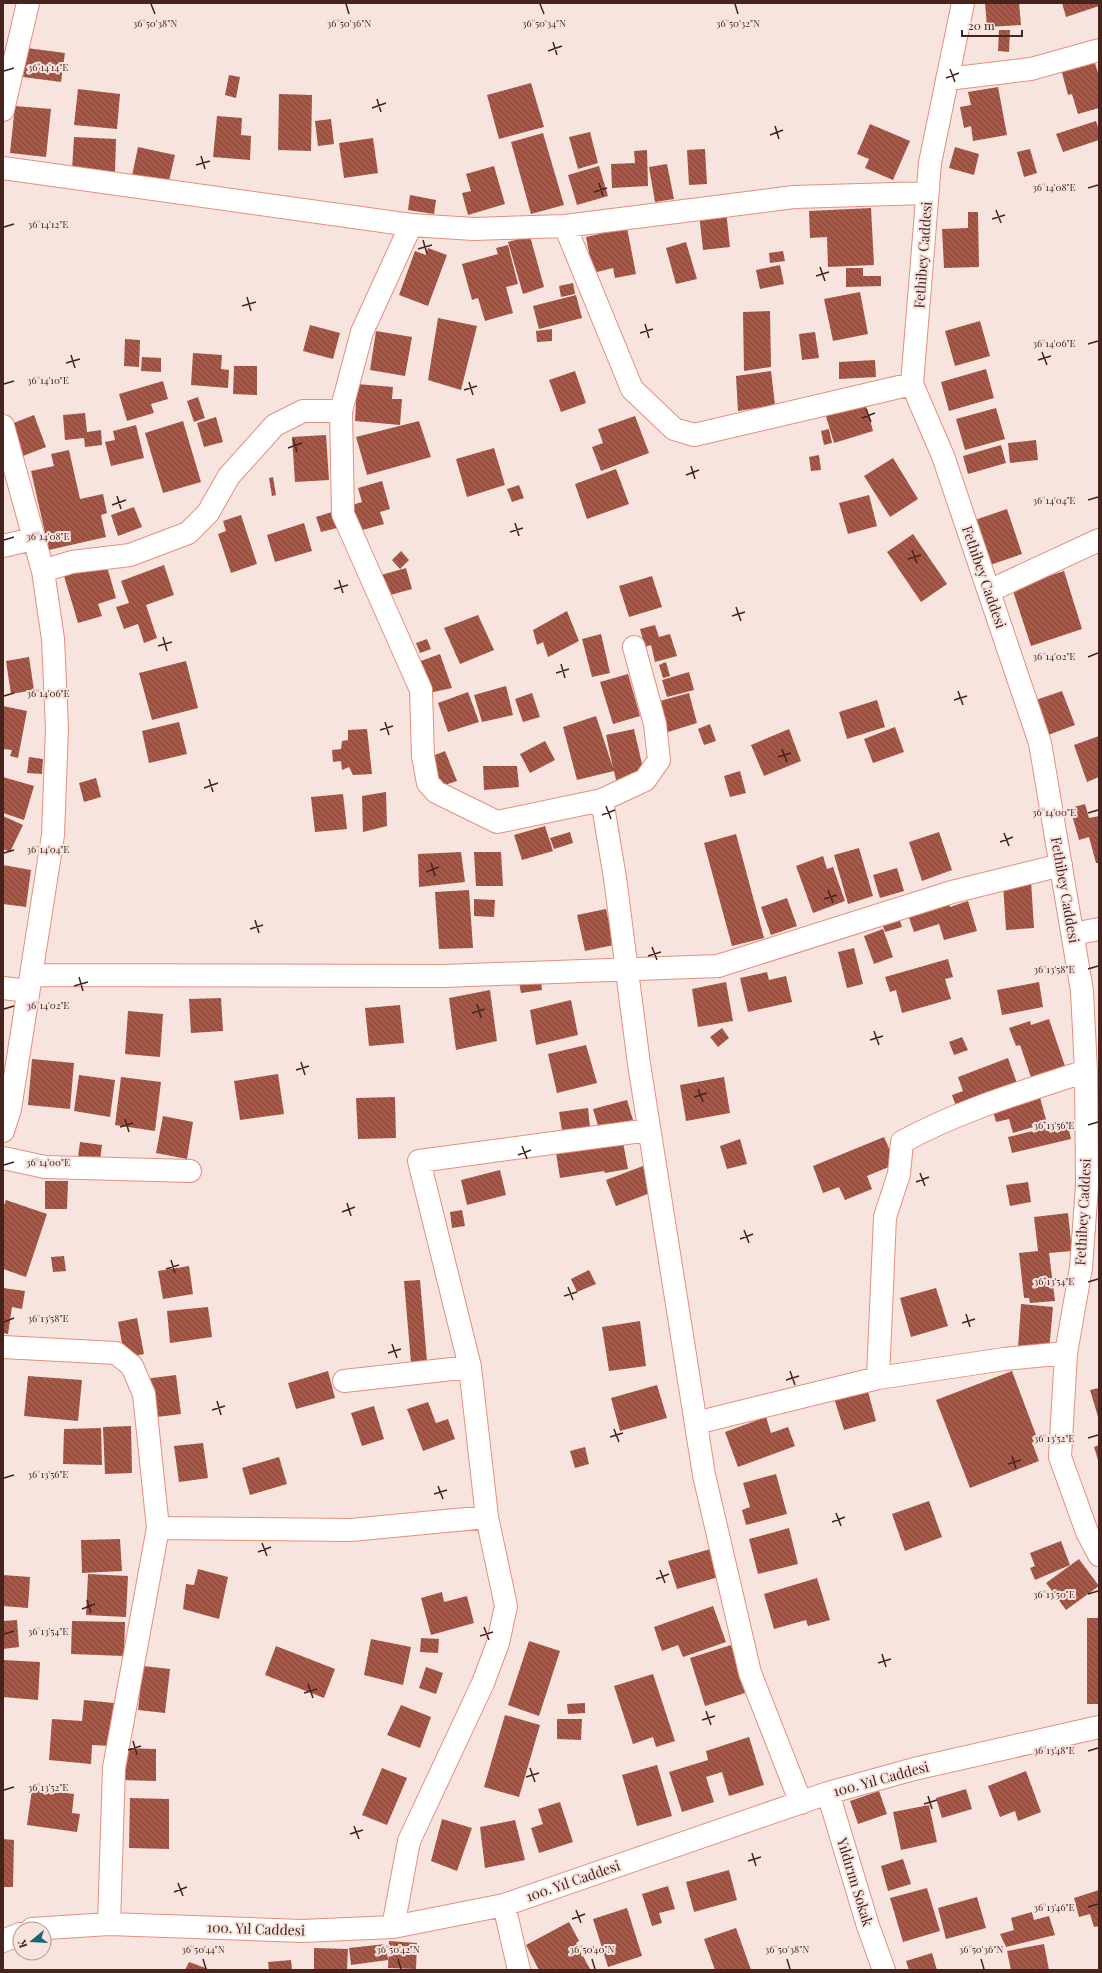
<svg xmlns="http://www.w3.org/2000/svg" width="1102" height="1973" viewBox="0 0 1102 1973" font-family="'Playfair Display',serif">
<style>
.building{fill:url(#building-back-hatch)}
.lines{fill:none;stroke-linecap:round;stroke-linejoin:round}
.minor-casing{stroke:#e58f7c;stroke-width:24}
.minor{stroke:#fff;stroke-width:22}
.ticks{fill:none;stroke:#46231c;stroke-width:1.5}
.labels{text-anchor:middle;stroke-width:4;stroke-linejoin:round;paint-order:stroke}
.street-label{font-size:14px;fill:#46231c;stroke:#f7e4df}
.ticks-label{font-size:10px;text-anchor:middle;fill:#46231c;stroke:#f7e4df;stroke-width:4;stroke-linejoin:round;paint-order:stroke}
</style>
<defs>
<pattern id="building-back-hatch" width="6" height="6" patternUnits="userSpaceOnUse"><rect width="6" height="6" fill="#a85847"/><path d="M-1 5l2 2M0 0l6 6M5-1l2 2" fill="none" stroke="#834437"/></pattern>
</defs>
<rect width="100%" height="100%" fill="#f7e4df"/>
<path class="building" d="M985,3H1019L1021,25L987,27Z
M1062,3H1099V6L1066,17Z
M999,30H1010L1009,52L998,51Z
M27,48L65,53L61,82L23,77Z
M1094,60L1099,76V108L1078,114L1072,94L1068,95L1061,69Z
M229,75L240,77L236,98L225,95Z
M531,83L544,127L499,139L487,95Z
M998,87L1007,135L973,141L971,126L964,128L960,107L971,105L968,92Z
M78,89L120,94L117,129L74,125Z
M279,94L312,95L311,151L278,150Z
M15,106L51,109L46,157L10,153Z
M217,116L242,118L241,135L251,136L250,160L213,157Z
M331,119L334,144L318,146L315,121Z
M1096,121L1099,130V140L1063,152L1056,134Z
M870,124L910,141L893,180L865,168L869,159L857,154Z
M590,132L598,163L578,169L569,137Z
M543,133L564,205L531,214L511,142Z
M74,137L116,139L115,172L72,170Z
M373,138L378,173L344,178L339,143Z
M138,147L175,155L168,185L132,176Z
M955,147L979,154L974,175L949,168Z
M705,149L707,184L689,185L687,150Z
M1030,149L1037,173L1024,177L1017,152Z
M647,150L648,186L612,188L611,164L635,163L634,151Z
M667,164L674,199L655,202L649,167Z
M494,166L505,204L468,215L462,193L471,191L466,174Z
M599,166L608,196L577,205L568,175Z
M410,195L436,200L434,214L408,210Z
M871,208L874,265L828,267L827,237L810,238L809,211Z
M726,211L730,247L703,250L699,214Z
M968,212H978L979,267L944,268L942,229L968,228Z
M627,228L636,274L615,278L613,268L593,273L586,237Z
M530,236L544,287L523,294L508,242Z
M686,242L697,279L676,284L666,248Z
M508,245L518,284L506,287L513,313L485,321L478,298L472,300L462,264L498,254L496,248Z
M428,248L447,255L428,306L399,295L415,251L426,255Z
M783,251L785,261L770,263L769,253Z
M780,265L784,284L760,289L756,270Z
M846,268H863V276H881V286L846,287Z
M573,283L575,294L561,297L559,286Z
M860,292L868,334L833,341L824,299Z
M576,295L582,318L539,329L533,306Z
M770,311L771,367L744,371L743,312Z
M438,318L477,326L461,390L428,380Z
M980,321L990,356L955,366L945,331Z
M310,325L340,333L333,359L303,351Z
M552,329V341L537,342L536,331Z
M376,331L412,337L405,376L370,370Z
M815,332L819,358L802,360L799,334Z
M125,339L140,340L139,367L124,366Z
M193,353L222,355L221,369L229,370L228,388L191,385Z
M142,357L161,358V372L141,371Z
M875,360L876,377L839,379V362Z
M234,366H257V395L233,394Z
M986,369L994,398L949,411L941,382Z
M575,371L586,403L561,412L549,380Z
M771,371L775,405L738,411L736,376Z
M163,381L168,399L151,404L154,413L127,421L119,394Z
M357,384L393,387L392,399H402L400,425L355,421Z
M198,397L205,418L194,422L187,401Z
M865,402L873,431L834,443L825,413Z
M996,408L1005,439L965,450L956,419Z
M85,413L87,432L101,430L102,445L85,447L84,438L65,440L63,415Z
M34,415L46,447L23,456L11,424Z
M635,416L649,453L601,471L592,447L603,443L598,429Z
M216,417L223,442L204,447L197,423Z
M183,421L201,482L163,493L145,433Z
M419,421L431,457L367,475L356,437Z
M136,425L144,458L111,466L105,442L115,440L113,431Z
M829,429L832,443L824,445L821,431Z
M326,435L329,480L295,482L292,437Z
M1036,440L1038,460L1010,463L1008,443Z
M1001,445L1006,463L968,474L963,456Z
M494,448L505,485L467,497L456,459Z
M69,450L80,499L103,494L107,513L101,515L106,537L49,550L31,471L54,466L51,454Z
M819,455L821,470L811,471L809,457Z
M893,458L918,499L890,517L864,476Z
M616,469L629,504L587,519L575,484Z
M273,477L276,495L272,496L269,478Z
M382,481L390,509L380,512L384,524L359,531L352,505L362,502L358,488Z
M519,485L524,498L512,502L507,489Z
M869,495L877,526L848,534L839,503Z
M134,507L142,527L118,536L111,515Z
M1007,509L1022,554L990,565L975,520Z
M332,512L337,528L321,532L316,517Z
M241,515L257,564L231,573L218,534L226,531L223,521Z
M304,523L312,551L275,562L267,535Z
M913,534L947,584L921,602L887,552Z
M401,551L409,560L400,569L392,560Z
M106,563L116,598L98,604L102,616L78,623L64,576Z
M164,565L174,595L146,605L157,638L144,643L138,624L124,629L116,607L129,603L121,581Z
M406,568L412,589L387,596L381,575Z
M1064,571L1082,629L1031,646L1012,588Z
M652,576L662,607L629,617L619,586Z
M567,611L579,641L548,657L543,642L537,645L533,630Z
M478,615L494,650L460,664L444,628Z
M655,625L659,637L670,634L677,656L655,662L651,645L645,647L640,629Z
M601,634L610,673L592,677L582,639Z
M427,639L431,649L420,653L416,643Z
M440,654L452,688L429,693L418,662Z
M29,657L34,690L11,694L6,661Z
M186,661L198,708L152,720L139,673Z
M666,662L670,676L663,678L659,665Z
M689,672L694,690L667,697L662,680Z
M628,674L640,716L613,724L600,682Z
M506,686L513,715L482,722L474,695Z
M1062,691L1075,725L1040,738L1027,703Z
M468,692L479,722L448,732L438,703Z
M532,693L540,717L523,722L515,699Z
M689,693L697,723L665,733L656,702Z
M877,700L885,727L847,739L839,712Z
M3,706L27,711L18,758L10,756L12,750L3,749Z
M596,716L613,768L606,735L634,729L644,773L616,780L614,771L577,780L563,727Z
M179,722L187,754L149,763L142,731Z
M710,724L716,741L704,745L698,729Z
M895,727L904,752L873,763L864,739Z
M367,729L372,774L353,775L349,767L342,770L341,761L333,762L332,750L341,749L342,741L348,740V730Z
M789,729L801,761L764,776L751,745Z
M1099,736V777L1087,782L1074,745Z
M545,741L555,760L530,773L520,754Z
M445,751L457,781L442,786L430,757Z
M29,757L43,759L42,774L27,773Z
M483,766H517L519,787L484,790Z
M740,771L746,793L730,797L724,776Z
M3,777L34,786L24,820L3,813Z
M96,778L101,797L84,802L79,783Z
M386,792L387,826L363,832L362,796Z
M343,794L347,829L315,832L311,797Z
M1085,804L1089,818L1099,816V863H1096L1089,837L1079,840L1070,808Z
M3,816L23,825L10,852L3,849Z
M545,826L553,851L522,860L514,835Z
M570,832L573,843L554,849L550,838Z
M939,832L952,870L922,881L909,842Z
M736,834L764,938L732,946L704,843Z
M859,848L873,896L848,904L834,855Z
M461,852L465,882L419,887L418,854Z
M474,852H501L503,886H476Z
M823,856L827,869L833,867L845,901L813,913L796,866Z
M3,865L31,870L26,907L3,904Z
M897,868L904,891L880,898L873,875Z
M1031,881L1034,928L1006,930L1003,883Z
M469,890L473,948L439,949L435,892Z
M787,898L797,926L771,935L761,907Z
M474,899L495,900L494,917L474,916Z
M968,901L977,931L944,940L939,924L914,932L908,915L949,903L950,907Z
M606,909L614,945L585,951L577,915Z
M898,915L902,927L885,932L881,920Z
M883,929L893,957L874,964L864,936Z
M854,948L863,984L847,988L838,952Z
M948,959L953,977L945,979L951,999L902,1013L896,990L890,992L885,977Z
M767,972L769,980L786,976L792,1002L748,1012L740,978Z
M540,973L542,990L521,993L518,976Z
M726,982L733,1021L698,1027L692,989Z
M1039,982L1043,1007L1002,1015L997,990Z
M490,990L497,1041L456,1050L449,998Z
M221,998L223,1031L191,1033L189,999Z
M571,1000L578,1035L536,1045L530,1010Z
M400,1005L404,1043L369,1046L365,1008Z
M128,1011L163,1014L160,1057L125,1054Z
M1049,1019L1067,1072L1033,1083L1020,1045L1016,1046L1009,1028L1030,1021L1031,1025Z
M722,1028L729,1038L718,1047L710,1037Z
M962,1037L968,1050L954,1055L949,1042Z
M586,1045L597,1083L557,1093L548,1054Z
M1008,1058L1018,1086L957,1109L952,1095L963,1091L958,1077Z
M32,1059L74,1063L70,1109L28,1105Z
M278,1074L284,1114L240,1120L234,1081Z
M79,1075L115,1080L110,1117L74,1111Z
M121,1077L161,1082L155,1131L115,1125Z
M724,1077L730,1113L686,1121L680,1085Z
M1039,1094L1047,1123L1013,1133L1009,1119L996,1122L992,1107Z
M395,1097L396,1138L358,1139L356,1098Z
M627,1100L633,1120L599,1129L593,1109Z
M588,1108L590,1127L562,1130L559,1112Z
M163,1116L193,1122L187,1159L156,1153Z
M1067,1123L1071,1139L1012,1153L1008,1137Z
M884,1137L896,1164L867,1176L872,1189L845,1200L839,1187L823,1193L813,1166Z
M740,1139L747,1164L727,1169L720,1146Z
M80,1142L102,1145L100,1160L78,1157Z
M623,1142L628,1169L605,1173L604,1171L560,1178L556,1153Z
M643,1166L653,1192L616,1206L606,1180Z
M500,1170L506,1195L467,1205L461,1180Z
M45,1181H68L67,1209H45Z
M1028,1182L1031,1202L1010,1206L1006,1185Z
M6,1200L47,1214L26,1277L3,1269V1208Z
M462,1210L465,1226L452,1228L450,1212Z
M1068,1213L1072,1251L1049,1253L1055,1301L1030,1303L1029,1298H1024L1019,1253L1038,1251L1034,1217Z
M64,1256L66,1271L53,1272L51,1257Z
M189,1266L193,1294L163,1299L158,1271Z
M589,1270L596,1284L577,1292L571,1279Z
M420,1280L427,1361L411,1363L404,1281Z
M3,1288L25,1291L22,1309L12,1307L8,1334L3,1333Z
M936,1288L948,1326L911,1337L900,1298Z
M1021,1304L1053,1307L1049,1351L1018,1348Z
M208,1307L212,1337L170,1343L167,1311Z
M137,1318L144,1354L125,1358L118,1322Z
M640,1321L646,1366L609,1371L602,1327Z
M328,1371L335,1398L296,1409L288,1383Z
M1012,1371L1039,1443L1033,1445L1039,1461L970,1488L936,1400Z
M176,1375L181,1414L149,1418L144,1379Z
M28,1376L82,1380L78,1421L24,1416Z
M657,1385L667,1418L620,1431L611,1398Z
M867,1388L876,1421L844,1430L834,1398Z
M1099,1388V1420L1090,1390Z
M428,1402L436,1423L448,1419L455,1439L423,1451L407,1409Z
M374,1406L384,1439L362,1446L351,1413Z
M766,1417L771,1433L788,1427L795,1446L738,1467L725,1432Z
M131,1426L132,1473L105,1474L103,1427Z
M101,1428L102,1465L63,1464L64,1429Z
M203,1443L208,1478L179,1482L174,1446Z
M1099,1445V1463L1094,1447Z
M585,1447L589,1464L575,1468L570,1451Z
M279,1457L287,1484L250,1495L242,1468Z
M776,1474L787,1514L746,1525L742,1510L750,1507L743,1483Z
M929,1501L942,1537L905,1551L892,1514Z
M789,1528L798,1564L758,1574L749,1539Z
M120,1539L122,1571L82,1573L81,1540Z
M1061,1541L1070,1565L1035,1580L1030,1568L1035,1566L1030,1553Z
M714,1548L722,1576L677,1589L668,1561Z
M1079,1559L1099,1586L1066,1610L1046,1583Z
M198,1569L228,1577L219,1619L183,1609L186,1584L194,1585Z
M88,1574L128,1576L126,1617L86,1615Z
M3,1575L30,1577L28,1608L3,1606Z
M817,1578L830,1620L808,1626L806,1620L774,1629L764,1594Z
M442,1592L444,1602L467,1596L474,1623L431,1635L421,1598Z
M713,1606L726,1642L683,1657L678,1645L662,1651L654,1627Z
M1087,1618H1099V1704H1087Z
M17,1620L19,1647L3,1649V1621Z
M72,1621L125,1622L124,1656L71,1654Z
M421,1638L439,1639L438,1653L420,1652Z
M371,1639L411,1647L403,1685L364,1675Z
M529,1641L560,1651L539,1716L508,1705Z
M731,1645L745,1693L705,1706L690,1658Z
M276,1646L335,1669L324,1698L265,1675Z
M3,1660L40,1662L38,1700L3,1697Z
M143,1666L170,1669L165,1713L138,1710Z
M426,1667L443,1673L436,1694L419,1688Z
M653,1674L675,1741L656,1747L653,1737L633,1744L614,1686Z
M84,1700L114,1703L110,1746L92,1745L91,1764L49,1760L52,1719L82,1721Z
M585,1703V1713L568,1714L567,1704Z
M401,1705L431,1717L420,1748L387,1735Z
M505,1715L540,1725L519,1797L484,1787Z
M557,1719H582L581,1740L557,1739Z
M749,1737L764,1785L729,1796L722,1772L706,1777L714,1802L682,1812L669,1772L708,1760L706,1751Z
M121,1748L156,1749V1781L121,1780Z
M657,1765L672,1816L637,1826L622,1775Z
M382,1768L407,1778L387,1825L362,1815Z
M1026,1771L1041,1812L1018,1821L1015,1811L1000,1817L988,1786Z
M32,1789L74,1794L72,1813L80,1814L77,1832L27,1825Z
M966,1789L972,1809L942,1818L936,1798Z
M879,1791L887,1814L858,1824L850,1801Z
M130,1798L169,1799V1849L129,1848Z
M560,1802L573,1842L539,1853L531,1828L543,1824L538,1809Z
M929,1805L937,1842L901,1850L893,1812Z
M442,1819L472,1828L457,1871L431,1861Z
M515,1820L525,1860L485,1868L480,1827Z
M3,1839L14,1840L13,1887H3Z
M903,1859L911,1884L888,1891L881,1866Z
M729,1870L737,1900L694,1912L686,1882Z
M668,1886L675,1909L659,1913L662,1923L652,1926L642,1894Z
M927,1888L940,1931L903,1942L890,1898Z
M1099,1890V1926L1094,1927L1090,1914L1079,1917L1074,1898Z
M977,1897L986,1928L946,1939L938,1908Z
M627,1908L642,1956L608,1967L593,1919Z
M1032,1912L1034,1920L1049,1916L1055,1935L1006,1947L1000,1934L1014,1930L1011,1918Z
M569,1922L579,1941L576,1943L590,1969L539,1970L526,1945Z
M736,1928L751,1970H715L704,1939Z
M389,1941L417,1943L416,1969L388,1968Z
M386,1944L388,1960L351,1965L349,1948Z
M1044,1944L1049,1970H1011L1007,1951Z
M314,1948L348,1949L347,1970H314Z
M932,1953L937,1970H909L906,1961Z
M291,1960L292,1970H269L268,1962Z
M189,1962L211,1970H185Z"/>
<g class="lines">
<g class="minor-casing">
<path id="minor" d="M963,3L930,163L912,384L943,456L1040,743L1082,991L1086,1071L1087,1186L1081,1268L1066,1353L1060,1457L1087,1532L1099,1555
M947,79L1031,69L1099,50
M3,110L28,3
M3,168L411,225L474,229L565,226L794,197L927,193
M411,225L362,332L341,411L343,514L421,690L423,756L428,783L436,792L497,822L602,800L645,780L659,760L655,724L634,647
M565,226L632,389L674,429L694,435L912,384
M3,426L43,571L53,639L57,728L53,835L10,1109L3,1131
M3,546L33,539
M43,571L72,562L130,555L188,533L208,513L229,476L275,425L303,411H341
M989,591L1099,540
M602,800L615,878L639,1064L704,1475L750,1673L801,1803
M1073,934L1099,929
M31,975L443,976L718,966L952,892L1061,865
M3,988L28,991
M3,1158L45,1167L190,1171
M3,1347L116,1353L132,1366L144,1394L158,1528L114,1768L109,1924
M878,1378L885,1217L899,1174L902,1142C960,1110 1023,1092 1086,1071
M344,1381L470,1367
M696,1423L878,1378L1004,1359L1066,1353
M158,1528L351,1530L487,1517
M828,1793L868,1926L884,1970
M504,1905L519,1970
M393,1927L409,1841L483,1683L498,1643L506,1606L487,1517L470,1367L419,1161L649,1130
M32,1929L109,1924L302,1931L393,1927L504,1905L828,1793L914,1769L1099,1727
M3,1941L20,1934"/>
</g>
<use href="#minor" class="minor"/>
</g>
<path class="ticks" d="M151,4L155,14M346,4L349,14M540,4L544,14M735,4L738,14M553,42L557,55M548,51L562,46M950,69L955,82M4,71L14,68M946,78L959,73M377,99L381,112M372,108L386,103M775,126L779,139M770,135L783,130M201,156L205,169M196,165L210,161M599,183L603,196M1088,188L1098,185M594,192L607,188M996,210L1001,223M992,219L1005,215M4,227L14,224M423,240L427,254M418,249L432,245M820,267L825,281M816,276L829,272M247,297L251,311M242,306L256,302M645,324L649,338M640,333L653,329M1088,344L1098,341M1042,352L1047,365M71,355L75,368M1038,360L1051,356M66,363L80,359M469,382L473,395M4,384L14,381M464,390L477,386M866,409L871,422M862,418L875,413M293,439L297,452M288,448L302,443M691,466L695,479M686,475L699,470M117,496L121,509M1088,500L1098,497M112,505L126,500M515,523L519,536M510,532L523,528M4,540L14,537M912,550L917,563M908,559L921,555M339,580L343,593M334,589L348,585M736,607L741,621M732,616L745,612M163,637L167,651M158,646L172,642M1088,657L1098,653M561,664L565,678M556,673L569,669M958,691L963,705M4,696L14,693M954,700L967,696M385,722L389,735M380,730L393,726M782,749L787,762M778,757L791,753M209,779L213,792M204,788L218,783M606,806L611,819M1088,813L1098,810M602,815L615,810M1004,833L1009,846M1000,842L1013,837M4,853L14,850M431,863L435,876M426,872L439,867M828,890L833,903M824,899L837,895M255,920L259,933M250,929L263,925M652,947L657,960M648,956L661,952M1088,969L1098,966M79,977L83,991M74,986L88,982M477,1004L481,1018M4,1009L14,1006M472,1013L485,1009M874,1031L879,1045M870,1040L883,1036M301,1062L305,1075M296,1070L309,1066M698,1089L703,1102M694,1097L707,1093M125,1119L129,1132M1088,1125L1098,1122M120,1127L133,1123M522,1146L527,1159M518,1155L531,1150M4,1165L14,1162M920,1173L925,1186M916,1182L929,1177M347,1203L351,1216M342,1212L355,1207M744,1230L749,1243M740,1239L753,1234M171,1260L175,1273M166,1269L179,1265M1088,1282L1098,1279M568,1287L573,1300M564,1296L577,1292M966,1314L970,1327M4,1322L14,1318M962,1323L975,1319M392,1344L397,1358M388,1353L401,1349M790,1371L795,1385M786,1380L799,1376M217,1401L221,1415M212,1410L225,1406M614,1429L619,1442M610,1437L623,1433M1088,1438L1098,1435M1012,1456L1016,1469M1008,1464L1021,1460M4,1478L14,1475M438,1486L443,1499M434,1494L447,1490M836,1513L841,1526M832,1522L845,1517M262,1543L267,1556M258,1552L271,1547M660,1570L665,1583M656,1579L669,1574M1088,1594L1098,1591M87,1600L91,1613M82,1609L95,1604M484,1627L489,1640M4,1634L14,1631M480,1636L493,1632M882,1654L886,1667M878,1663L891,1659M308,1684L313,1698M304,1693L317,1689M706,1711L711,1725M702,1720L715,1716M133,1741L137,1755M128,1750L141,1746M1088,1751L1098,1748M530,1768L535,1782M526,1777L539,1773M4,1790L14,1787M928,1796L932,1809M924,1804L937,1800M354,1826L359,1839M350,1834L363,1830M752,1853L756,1866M748,1861L761,1857M178,1883L183,1896M174,1892L187,1887M1088,1907L1098,1904M576,1910L581,1923M572,1919L585,1914M203,1959L206,1969M398,1959L401,1969M592,1959L595,1969M787,1959L790,1969M981,1959L984,1969"/>
<g class="labels">
<g class="street-label">
<text transform="translate(923 255) rotate(-86)" y="5">Fethibey Caddesi</text>
<text transform="translate(984 577) rotate(71)" y="5">Fethibey Caddesi</text>
<text transform="translate(1065 890) rotate(80)" y="5">Fethibey Caddesi</text>
<text transform="translate(1083 1212) rotate(-87)" y="5">Fethibey Caddesi</text>
<text transform="translate(881 1779) rotate(-15)" y="5">100. Yıl Caddesi</text>
<text transform="translate(573 1881) rotate(-19)" y="5">100. Yıl Caddesi</text>
<text transform="translate(855 1882) rotate(73)" y="5">Yıldırım Sokak</text>
<text transform="translate(256 1929) rotate(2)" y="5">100. Yıl Caddesi</text>
</g>
</g>
<g class="ticks-label">
<text x="155" y="27">36°50'38"N</text>
<text x="349" y="27">36°50'36"N</text>
<text x="544" y="27">36°50'34"N</text>
<text x="738" y="27">36°50'32"N</text>
<text x="48" y="71">36°14'14"E</text>
<text x="1054" y="191">36°14'08"E</text>
<text x="48" y="228">36°14'12"E</text>
<text x="1054" y="347">36°14'06"E</text>
<text x="48" y="384">36°14'10"E</text>
<text x="1054" y="504">36°14'04"E</text>
<text x="48" y="540">36°14'08"E</text>
<text x="1054" y="660">36°14'02"E</text>
<text x="48" y="697">36°14'06"E</text>
<text x="1054" y="816">36°14'00"E</text>
<text x="48" y="853">36°14'04"E</text>
<text x="1054" y="973">36°13'58"E</text>
<text x="48" y="1009">36°14'02"E</text>
<text x="1054" y="1129">36°13'56"E</text>
<text x="48" y="1166">36°14'00"E</text>
<text x="1054" y="1285">36°13'54"E</text>
<text x="48" y="1322">36°13'58"E</text>
<text x="1054" y="1442">36°13'52"E</text>
<text x="48" y="1478">36°13'56"E</text>
<text x="1054" y="1598">36°13'50"E</text>
<text x="48" y="1635">36°13'54"E</text>
<text x="1054" y="1754">36°13'48"E</text>
<text x="48" y="1791">36°13'52"E</text>
<text x="1054" y="1911">36°13'46"E</text>
<text x="203" y="1953">36°50'44"N</text>
<text x="398" y="1953">36°50'42"N</text>
<text x="592" y="1953">36°50'40"N</text>
<text x="787" y="1953">36°50'38"N</text>
<text x="981" y="1953">36°50'36"N</text>
</g>
<rect width="1102" height="1973" fill="none" stroke="#46231c" stroke-width="8"/>
<g transform="translate(32 1941) rotate(252)"><circle r="19" fill="#f7e4df" stroke="#b09791"/>
<path d="M0-3L7 15L0 10L-7 15Z" fill="#1b6471"/>
<text y="-6" font-size="11" font-weight="bold" text-anchor="middle" fill="#46231c">K</text>
</g>
<path d="M962 30v6h60v-6" fill="none" stroke="#46231c" stroke-width="2"/>
<text x="968" y="30" font-size="12" fill="#46231c" stroke="#f7e4df" stroke-width="3" paint-order="stroke">20 m</text>
</svg>
